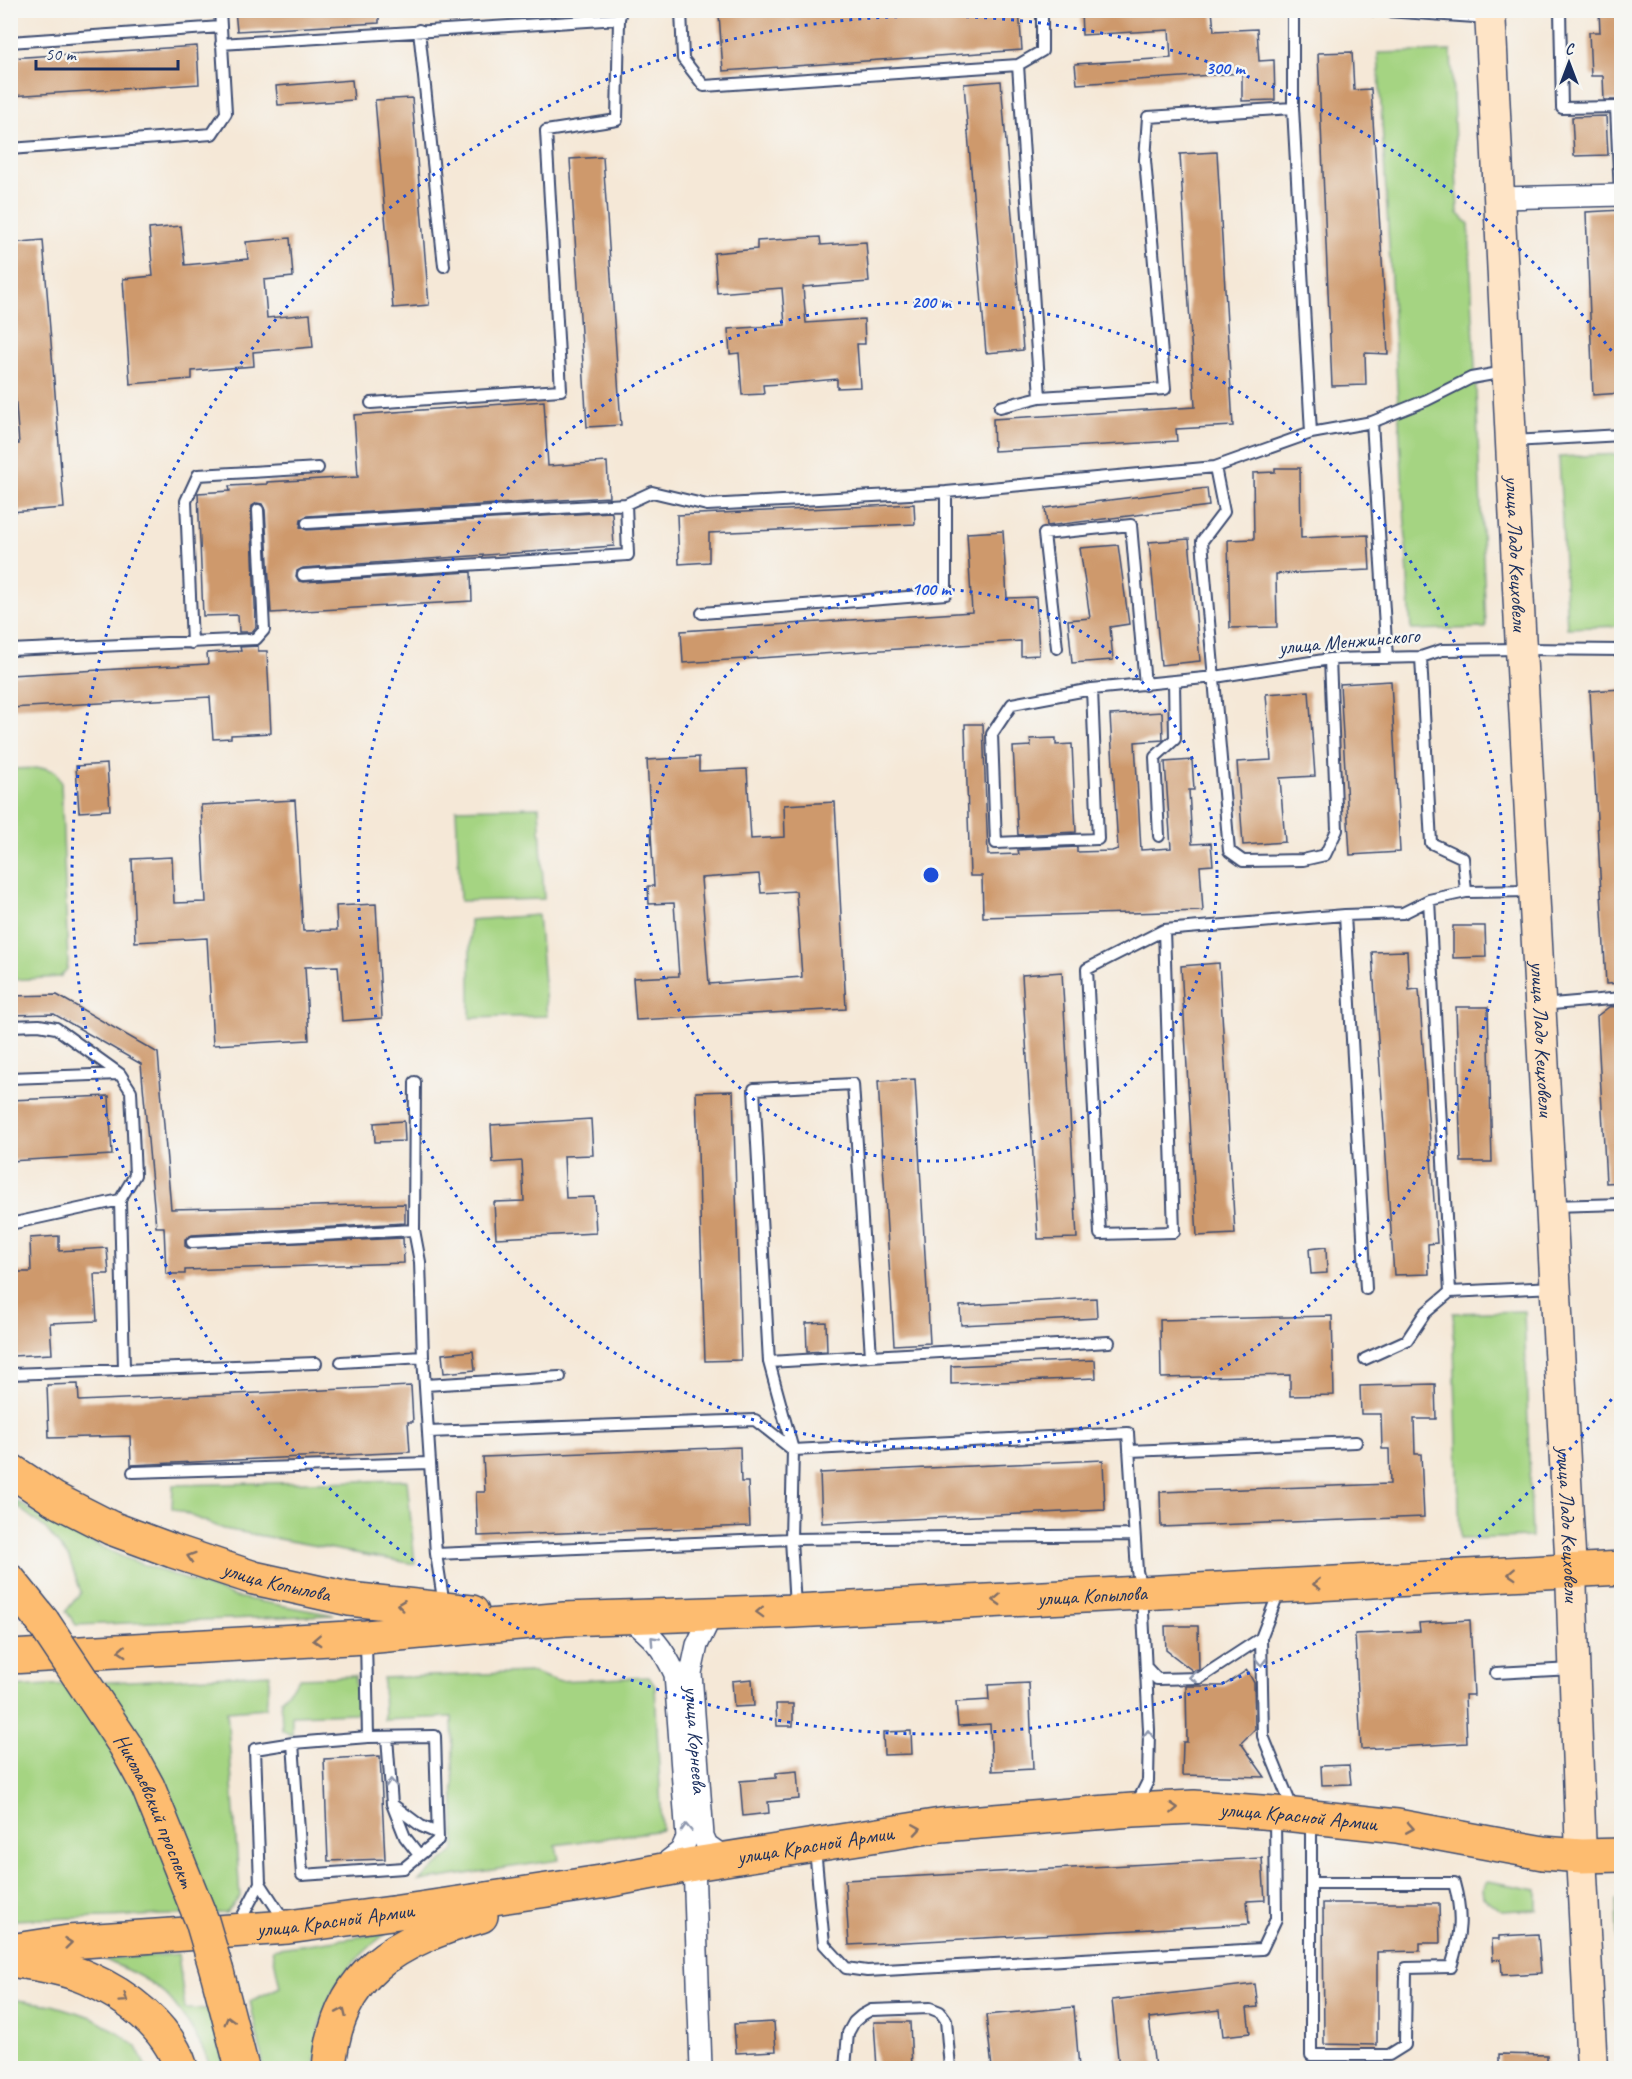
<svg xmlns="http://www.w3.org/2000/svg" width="1632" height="2079" viewBox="0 0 1632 2079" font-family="Caveat,sans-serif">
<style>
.green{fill:#a5d482;stroke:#608270;stroke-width:1.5}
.building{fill:#ce996c;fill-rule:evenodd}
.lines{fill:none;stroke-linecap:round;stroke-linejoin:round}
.lane-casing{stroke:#3c4b70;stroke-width:14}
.street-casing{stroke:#3c4b70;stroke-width:24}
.secondary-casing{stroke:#3c4b70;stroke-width:33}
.primary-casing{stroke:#3c4b70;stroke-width:36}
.lane{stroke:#fff;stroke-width:10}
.street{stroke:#fff;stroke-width:21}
.secondary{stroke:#fee4c6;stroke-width:30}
.primary{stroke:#fdbc70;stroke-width:33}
.primary-bridge-casing{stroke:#3c4b70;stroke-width:36;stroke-linecap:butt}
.primary-bridge{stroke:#fdbc70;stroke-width:33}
.oneway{stroke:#816e66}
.oneway2{stroke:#8d97ae}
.ring{fill:none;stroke:#1d4ed8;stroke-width:3;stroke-dasharray:3 6}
.labels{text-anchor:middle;stroke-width:5;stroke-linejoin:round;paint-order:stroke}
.street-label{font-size:21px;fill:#1b2f5e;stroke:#f6f6f2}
.centre{fill:#1d4ed8;stroke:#f6f6f2;stroke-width:3}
.ring-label{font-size:18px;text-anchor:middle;font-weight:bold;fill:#1d4ed8;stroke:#f6f6f2;stroke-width:5;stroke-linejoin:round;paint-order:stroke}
</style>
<rect width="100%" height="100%" fill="#f6f6f2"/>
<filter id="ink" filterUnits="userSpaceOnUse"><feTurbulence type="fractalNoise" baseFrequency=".0167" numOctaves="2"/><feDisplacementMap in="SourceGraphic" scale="12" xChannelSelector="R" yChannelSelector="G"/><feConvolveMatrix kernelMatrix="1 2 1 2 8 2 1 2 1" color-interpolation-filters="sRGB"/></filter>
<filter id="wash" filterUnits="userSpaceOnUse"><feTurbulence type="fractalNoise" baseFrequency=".008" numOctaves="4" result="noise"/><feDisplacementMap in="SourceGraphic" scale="24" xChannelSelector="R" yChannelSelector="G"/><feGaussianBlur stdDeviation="1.35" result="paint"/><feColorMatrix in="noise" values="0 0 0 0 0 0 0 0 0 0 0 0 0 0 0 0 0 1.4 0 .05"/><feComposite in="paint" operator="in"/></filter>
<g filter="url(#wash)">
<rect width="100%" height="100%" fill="#f5e8d7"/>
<path class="green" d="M1451,51L1458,213L1469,224L1486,628L1411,630L1378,53Z
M1621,454V626L1567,628L1559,457Z
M45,768L56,772L61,782L68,963L67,969L60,977L11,980V769Z
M539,807L544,899L460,901L456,809Z
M538,915L547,1016L470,1018V920Z
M1524,1311L1532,1537L1460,1539L1453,1313Z
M407,1480L415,1564L224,1529L172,1508L173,1485Z
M10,1497L48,1521L125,1558L236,1597L334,1615L76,1625L66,1611L81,1592L69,1558L46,1529L11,1501Z
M531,1672L557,1681L649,1677L655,1686L662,1830L556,1845L559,1860L419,1881L455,1850L452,1717L384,1720L383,1678Z
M270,1674L266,1708L227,1711L240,1897L226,1913L11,1920V1687Z
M355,1676L357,1713L292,1715V1736L282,1730L281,1699L300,1678Z
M1487,1881L1537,1890V1909L1501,1911L1483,1897L1482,1890Z
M1616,1900H1622V2022H1620Z
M386,1933C333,1977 321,2000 314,2068H264L250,2001L280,1987L272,1949Z
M178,1954L185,2009L210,2010L225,2068H210C206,2049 179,2007 165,1994C148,1978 124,1969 104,1959Z
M10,1999L52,2005L92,2017L116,2031L137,2047L146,2068H11Z"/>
<g id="blocks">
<path class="building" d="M235,10H379V23L237,31Z
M771,10H1019L1022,50L723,71L719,14Z
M1081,10H1212L1214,31L1257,29L1259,61L1274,60L1275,100L1242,101V73L1077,84L1075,64L1171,58L1169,30L1082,35Z
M1599,10H1622V102L1616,100H1604L1603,76H1591L1589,32H1600Z
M197,46L199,84L10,96V58Z
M1352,52L1354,90L1371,89L1388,354L1365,353L1366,385L1332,386L1318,53Z
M352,80L354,100L278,105L276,86Z
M1001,81L1023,350L986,353L964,84Z
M412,98L429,305L393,308L375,100Z
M1606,116L1608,155L1574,156L1572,117Z
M1217,152L1233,426L1176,429L1177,441L994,451L993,419L1195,407L1180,154Z
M603,157L621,425L587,427L570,159Z
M1622,210V246H1619L1622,393L1593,395L1586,212Z
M181,226L185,265L248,259L246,242L290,238L293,277L264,280L267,318L310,314L313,347L253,352L254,366L192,371V379L130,384L123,279L153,276L149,229Z
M820,237L821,245L866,242L869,282L803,287L806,323L864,319L865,344H857L860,387L837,388V379L782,384L763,385L764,394L742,395L739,353L730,354L728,329L785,325L782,288L717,293L714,253L757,249V241Z
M43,240L64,508L10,512V444H19L10,330V243Z
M544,401L548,466L607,462L609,497L307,516L301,519L300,527L307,530L610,512L612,513L614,546L303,568L297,571L296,576L299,581L303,582L471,572L472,601L271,613L265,510L262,504L257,503L252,506L251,510L256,627L252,632H239L238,615L203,616L198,493L230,491L229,486L267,484V482L358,477L354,415Z
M1275,468H1300L1301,538L1368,535L1370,570L1276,574L1277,627L1230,628L1228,540L1254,539L1253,473L1275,472Z
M1207,488L1209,506L1047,526L1045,508Z
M914,504L915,524L709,533V562L679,564L677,515Z
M1003,531L1007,598L1036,597L1039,655L1021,656V641L683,663L681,631L972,612L967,533Z
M1189,539L1200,661L1161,665L1149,542Z
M1118,545L1129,624L1110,627L1113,660L1072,663L1068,620L1090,618L1080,548Z
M258,646V651H267L271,733L231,735V738L213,739L210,697L10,708V675L208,664L207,653L241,651L240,647Z
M1391,681L1400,852L1350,855L1340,684Z
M1622,689V983L1606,984L1590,691Z
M1309,691L1315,776L1280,778L1285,842L1243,845L1237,762L1271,760L1266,694Z
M1162,712L1163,740L1135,742L1141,850L1171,848L1165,762L1192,760L1194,790H1189L1192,844L1211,843L1213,865L1200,866L1203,911L983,917L982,876H970L965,724H983L988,855L1019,854L1018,850L1077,847V852L1112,851L1118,849L1110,715Z
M1056,738V745L1072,744L1076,832L1018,835L1013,747L1031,746L1030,739Z
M699,757V771L747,769L751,839L785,837L784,805L835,802L846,1009L636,1020L633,978L679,976L674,903L649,904L648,886H654L647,760ZM759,874L761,893L796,891L802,977L709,984L701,878Z
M107,764L110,810L79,812L76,766Z
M295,800L303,931L337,930L336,906L376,904L382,1018L342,1021L338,966L305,967L309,1040L213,1045L207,938L135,942L132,859L172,857L174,903L206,902L201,805Z
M1453,926H1485L1486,957L1453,958Z
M1407,951L1409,990L1419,989L1437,1243L1428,1244L1429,1274L1394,1275L1372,952Z
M1219,963L1235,1234L1197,1236L1181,966Z
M1062,972L1077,1238L1038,1239L1022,975Z
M57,995L158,1053L171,1209L405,1204V1223L192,1235L185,1239V1246L188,1248L403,1238L404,1263L185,1270V1274H166L164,1227H156L141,1064L54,1014L10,1015V996Z
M1622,1006V1182L1606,1183L1597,1016L1609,1007Z
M1456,1007H1488L1492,1162H1461Z
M915,1079L930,1343L894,1345L878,1081Z
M733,1091L741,1360L705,1361L696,1092Z
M109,1096L112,1155L10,1161V1100Z
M591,1119L593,1155L564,1156L566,1198L594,1197L596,1233L496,1238L494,1202L524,1201L522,1161L493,1163L491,1125Z
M404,1121L405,1141L375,1142L374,1123Z
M59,1236V1251L107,1248L109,1274H94L97,1321L50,1323L52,1354L12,1356L10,1272H31L30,1238Z
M1326,1247L1327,1273L1311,1274L1309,1249Z
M1096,1298L1097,1318L961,1325L960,1306Z
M1332,1316L1334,1395L1290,1396V1375L1161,1378L1160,1320Z
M826,1322L827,1351L807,1352L806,1323Z
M473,1351L475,1370L444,1373L442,1354Z
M1095,1360L1096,1378L951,1384V1366Z
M78,1384L79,1401L411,1386L413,1422H408L410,1452L131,1465L130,1436L49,1438L47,1385Z
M1435,1384L1436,1419H1414L1415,1454H1421L1424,1517L1161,1527L1160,1492L1390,1484L1389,1449H1382L1381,1414H1361L1360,1386Z
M740,1447L741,1482H748L750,1526L478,1536L476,1492H485L483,1457Z
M1103,1460L1105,1510L822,1523L820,1473Z
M1470,1620L1474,1695H1465L1467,1743L1361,1749L1355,1634L1420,1631L1419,1623Z
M1165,1626H1198L1199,1670L1193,1671L1166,1650Z
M1247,1670L1254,1683L1255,1729L1241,1743L1265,1777L1182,1775L1183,1742H1187L1186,1686H1223Z
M752,1679L754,1706L734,1707L732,1681Z
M1029,1683L1033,1769L992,1771L990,1724L958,1726L956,1702L989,1700L988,1685Z
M776,1704H793V1726H777Z
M911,1731L912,1754L884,1755L883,1732Z
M380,1756L385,1859L328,1861L324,1759Z
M1349,1765L1351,1784L1322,1785L1321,1766Z
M797,1771L799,1799L768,1802L769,1813L743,1816L740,1781L776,1778V1773Z
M1262,1858L1265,1900L1247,1901L1249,1924L849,1945L845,1880Z
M1323,1903H1439L1440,1943H1420V1951L1377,1952V2045L1324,2044Z
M1538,1934L1541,1973L1502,1975L1501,1959L1493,1960L1492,1939H1499V1936Z
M1255,1984L1258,2007L1247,2008L1250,2033L1223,2036L1220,2010L1149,2018L1155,2068H1119L1112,2000Z
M1074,2007L1079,2068H992L986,2015Z
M774,2022L776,2051L736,2053L734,2024Z
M874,2022H910L912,2068H877Z
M1499,2054L1547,2055V2068H1499Z"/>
</g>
</g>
<g filter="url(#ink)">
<use href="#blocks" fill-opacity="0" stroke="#3c4b70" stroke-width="1.5"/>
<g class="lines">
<g class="lane-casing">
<path id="lane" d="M681,10L683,59L704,86L1018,65
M1293,10V108L1311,433
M1371,10L1490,18
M1560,10L1562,108L1616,107L1620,195
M419,30L444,266
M10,42L221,27
M221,44L619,19
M10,149L212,134L226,113L220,10
M1040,397L1018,65L1042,51V10
M371,403L561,390L546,131L617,120L619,19L621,10
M1000,407L1040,397L1165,389L1145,160L1148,117L1293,108
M1372,422L1387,658
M1514,441L1622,435
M1215,467L1224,512L1202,541L1229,851L1243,861L1303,860L1325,855L1337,830L1330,659
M307,523L626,504L652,492L707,505L946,492L1215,467L1311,433L1372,422L1427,400L1471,378L1505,372
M303,575L628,555L626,504
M702,613L946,594V492
M192,643L186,501L198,475L318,468
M1057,648L1044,534L1131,525L1145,685
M10,650L256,639L264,630L258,510
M1421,657L1431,843L1463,858L1466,892
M1092,689L1012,704L992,734L996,843L1098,839L1092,689L1215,677L1330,659L1421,657L1442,650L1521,649L1622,650
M1159,836L1155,757L1175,739L1174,681
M1429,900L1450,1292L1555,1287
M1345,915L1366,1289
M1164,930L1087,969L1100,1234L1174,1232L1164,930L1345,915L1403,913L1429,900L1466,892L1531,891
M1541,1005L1622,998
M10,1026L39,1025L56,1028L120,1074
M10,1078L120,1074L131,1091L135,1175L120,1200L10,1224
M415,1082L414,1230L420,1262L423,1357L430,1463L436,1554L444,1605
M120,1200L124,1369
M1552,1206L1622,1204
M192,1242L414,1230
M1365,1359L1407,1340L1425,1313L1450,1292
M341,1362L423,1357
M769,1362L1109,1342
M10,1374L316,1363
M425,1385L560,1377
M428,1432L755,1420L793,1450L1128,1433L1137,1571L1142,1593L1149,1730L1148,1781L1136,1805
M1129,1451L1356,1442
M133,1472L430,1463
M436,1554L791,1539L1134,1535
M1280,1589L1261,1638L1263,1736L1293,1810
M795,1607L791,1539L793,1450L769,1362L754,1089L853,1084L871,1356
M1146,1667L1157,1679L1200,1678L1261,1638
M1496,1673L1572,1669
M387,1737L392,1804L405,1837L419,1855
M293,1743L302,1875L404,1868L438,1840L435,1736L368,1737
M393,1805L421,1826L437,1833
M1311,1820V2055H1389L1405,2045L1406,1968L1451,1967C1461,1935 1463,1915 1454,1883H1311
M815,1849L824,1944L846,1968L867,1971L1262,1949L1276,1919L1275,1817
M260,1883L286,1923
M238,1925L260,1883L255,1749L293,1743L368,1737L366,1640
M845,2068L848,2033L854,2022L862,2015L871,2010L930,2008L940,2012L946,2020L950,2068"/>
</g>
<g class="street-casing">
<g id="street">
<path d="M1499,198L1622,195"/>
<path id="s1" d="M712,1614L697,1645L691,1673L703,1836L707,1845L727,1859"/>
<path d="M629,1618C653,1637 662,1646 675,1674L687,1838L681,1851L659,1868"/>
<path d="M694,1864L701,2068"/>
</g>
</g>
<g class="secondary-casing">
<g id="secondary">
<path id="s2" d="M1490,10L1521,649L1571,1572L1581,1856L1592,2068"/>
</g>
</g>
<g class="primary-casing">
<g id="primary">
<path id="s3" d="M10,1470L54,1499L111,1528L173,1551L254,1578L349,1599L472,1612"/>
<path d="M10,1581L43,1622"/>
<path id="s4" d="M10,1657L366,1637L564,1619L795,1611L1622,1568"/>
<path id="s5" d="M10,1951L68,1942L288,1927L392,1913L601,1882L694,1864L941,1825L1133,1810L1194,1807L1275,1813L1397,1826L1543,1853L1581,1856L1622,1855"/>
<path d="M10,1960C36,1964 63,1967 87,1978C126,1995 168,2026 181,2068"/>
<path d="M217,1972L242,2068"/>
<path d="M329,2068C337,1971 396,1941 481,1916"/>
</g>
</g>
<use href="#lane" class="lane"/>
<use href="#street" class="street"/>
<use href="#secondary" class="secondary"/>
<use href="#primary" class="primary"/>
<g class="primary-bridge-casing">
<g id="primary-bridge">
<path id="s6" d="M43,1622L125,1745L148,1787L202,1921L217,1972"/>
</g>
</g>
<use href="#primary-bridge" class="primary-bridge"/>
</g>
<defs><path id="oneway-chevron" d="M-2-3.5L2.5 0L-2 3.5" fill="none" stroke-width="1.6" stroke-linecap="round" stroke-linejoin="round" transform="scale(1.5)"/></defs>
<g class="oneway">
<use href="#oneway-chevron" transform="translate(191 1557) rotate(-162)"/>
<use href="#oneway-chevron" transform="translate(1512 1574) rotate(177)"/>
<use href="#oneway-chevron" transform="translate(1317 1584) rotate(177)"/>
<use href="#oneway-chevron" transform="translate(997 1600) rotate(177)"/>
<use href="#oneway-chevron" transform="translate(401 1605) rotate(-173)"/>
<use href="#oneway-chevron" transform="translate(760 1612) rotate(178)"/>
<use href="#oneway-chevron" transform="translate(317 1640) rotate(177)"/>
<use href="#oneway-chevron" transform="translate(122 1651) rotate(177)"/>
<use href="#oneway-chevron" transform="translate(1174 1808) rotate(-3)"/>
<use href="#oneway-chevron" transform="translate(1410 1828) rotate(10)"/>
<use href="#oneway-chevron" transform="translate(917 1829) rotate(-9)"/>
<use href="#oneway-chevron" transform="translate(68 1943) rotate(-6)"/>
<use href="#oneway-chevron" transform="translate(124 1999) rotate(35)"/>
<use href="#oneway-chevron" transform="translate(342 2012) rotate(-66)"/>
<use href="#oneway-chevron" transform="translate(229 2020) rotate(-105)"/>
</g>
<g class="oneway2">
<use href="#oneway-chevron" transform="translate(654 1640) rotate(-133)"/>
<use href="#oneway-chevron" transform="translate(1261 1662) rotate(89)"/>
<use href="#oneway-chevron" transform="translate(1193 1677) rotate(173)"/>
<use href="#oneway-chevron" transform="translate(1148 1734) rotate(-90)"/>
<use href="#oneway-chevron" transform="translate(391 1783) rotate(-94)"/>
<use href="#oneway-chevron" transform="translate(686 1828) rotate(-93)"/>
</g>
</g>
<g class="ring">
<circle cx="931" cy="875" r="286"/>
<circle cx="931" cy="875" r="573"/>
<path d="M1617 1392A859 859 0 1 1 1617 358"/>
</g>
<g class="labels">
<g class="street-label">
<text dy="7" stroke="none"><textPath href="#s2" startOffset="544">улица Ладо Кецховели</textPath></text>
<text transform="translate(1349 641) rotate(-5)" y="7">улица Менжинского</text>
<text dy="7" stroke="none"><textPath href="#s2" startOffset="1030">улица Ладо Кецховели</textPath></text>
<text dy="7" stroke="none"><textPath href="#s2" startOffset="1516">улица Ладо Кецховели</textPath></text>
<text dy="7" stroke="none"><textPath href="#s3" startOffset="291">улица Копылова</textPath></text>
<text dy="7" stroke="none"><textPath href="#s4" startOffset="1084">улица Копылова</textPath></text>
<text dy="7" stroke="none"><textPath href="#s1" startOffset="130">улица Корнеева</textPath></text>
<text dy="7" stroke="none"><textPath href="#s6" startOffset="220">Николаевский проспект</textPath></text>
<text dy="7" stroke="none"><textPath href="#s5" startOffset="1299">улица Красной Армии</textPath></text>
<text dy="7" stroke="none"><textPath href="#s5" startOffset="813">улица Красной Армии</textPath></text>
<text dy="7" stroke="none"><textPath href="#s5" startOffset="327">улица Красной Армии</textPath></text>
</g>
</g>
<circle cx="931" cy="875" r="9" class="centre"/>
<g class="ring-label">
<text x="1225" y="74">300 m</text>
<text x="931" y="308">200 m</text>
<text x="931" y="595">100 m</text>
</g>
<rect width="1632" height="2079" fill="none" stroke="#f6f6f2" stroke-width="36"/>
<g transform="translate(1569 63)" stroke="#f6f6f2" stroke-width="4.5" paint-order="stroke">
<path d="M0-4.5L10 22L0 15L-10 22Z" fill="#1b2f5e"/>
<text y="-9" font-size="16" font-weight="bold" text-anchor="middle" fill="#1b2f5e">С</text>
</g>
<path d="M36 60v9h142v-9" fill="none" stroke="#1b2f5e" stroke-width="3"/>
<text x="45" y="60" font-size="18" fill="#1b2f5e" stroke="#f6f6f2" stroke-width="4.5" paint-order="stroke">50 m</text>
</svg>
